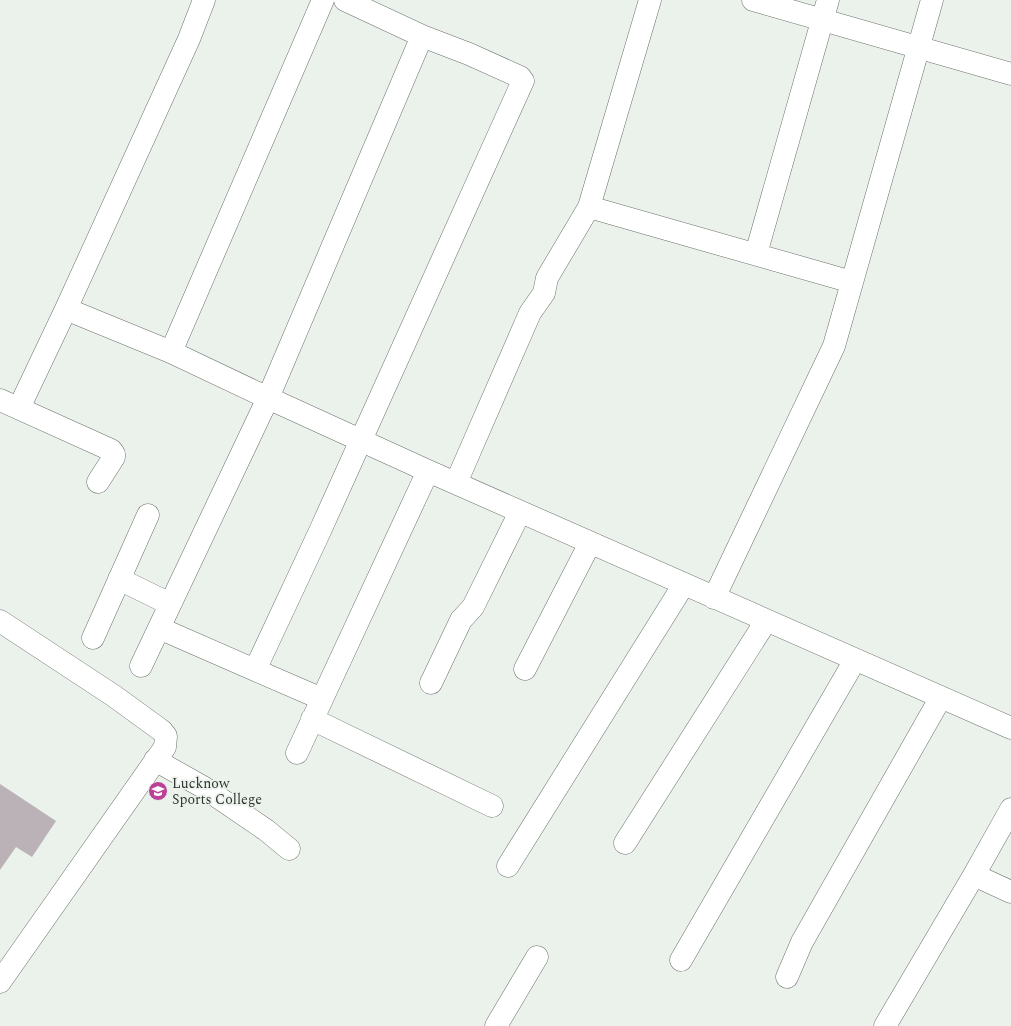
<svg xmlns="http://www.w3.org/2000/svg" width="1011" height="1026" viewBox="0 0 1011 1026" font-family="Spectral,serif">
<style>
.building{fill:#bab2b6}
.lines{fill:none;stroke-linecap:round;stroke-linejoin:round}
.minor-casing{stroke:#6b716b;stroke-width:23}
.minor{stroke:#fff;stroke-width:22}
.labels{text-anchor:middle;stroke-width:3.5;stroke-linejoin:round;paint-order:stroke}
.poi-label{font-size:14px;fill:#2f322f;stroke:#ebf2eb;text-anchor:start}
</style>
<rect width="100%" height="100%" fill="#ebf2eb"/>
<path class="building" d="M0,784L56,821L32,857L16,847L0,870Z"/>
<g class="lines">
<g class="minor-casing">
<path id="minor" d="M753,0L1011,74
M589,207L852,282
M756,254L828,0
M66,309L171,352L268,398L428,471L1011,728
M171,352L323,0
M0,400L111,450L114,454V457L98,482
M19,408L66,309L189,39L204,0
M456,483L530,313L544,293L547,278L589,207L650,0
M119,579L170,604
M714,598L834,346L932,0
M0,621L114,696L158,728L162,731L166,736L165,747L0,982
M159,628L255,670L320,531L522,83L523,81L520,77L469,54L422,36
M93,638L148,515
M141,666L268,398L422,36L345,0
M525,669L590,543
M255,670L322,699
M431,683L461,620L473,607L520,512
M312,719L492,806
M297,753L428,471
M155,760L203,787L266,830L289,849
M625,843L766,621
M508,866L684,584
M974,875L1011,892
M681,960L855,660
M787,977L802,942L941,697
M496,1026L537,957
M885,1026L974,875L1011,809"/>
</g>
<use href="#minor" class="minor"/>
</g>
<defs>
<g id="university-disc" transform="scale(1)"><circle r="9.5" fill="#bb4297" stroke="#ebf2eb"/><path d="M0-5L7-2L0 1L-7-2ZM-4 1L0 2.5L4 1V4Q0 6-4 4Z" fill="#fff"/></g>
</defs>
<g fill-rule="evenodd">
<use href="#university-disc" x="158" y="791"/>
</g>
<g class="labels">
<g class="poi-label">
<text x="172" y="788">Lucknow<tspan x="172" dy="16">Sports College</tspan></text>
</g>
</g>
</svg>
